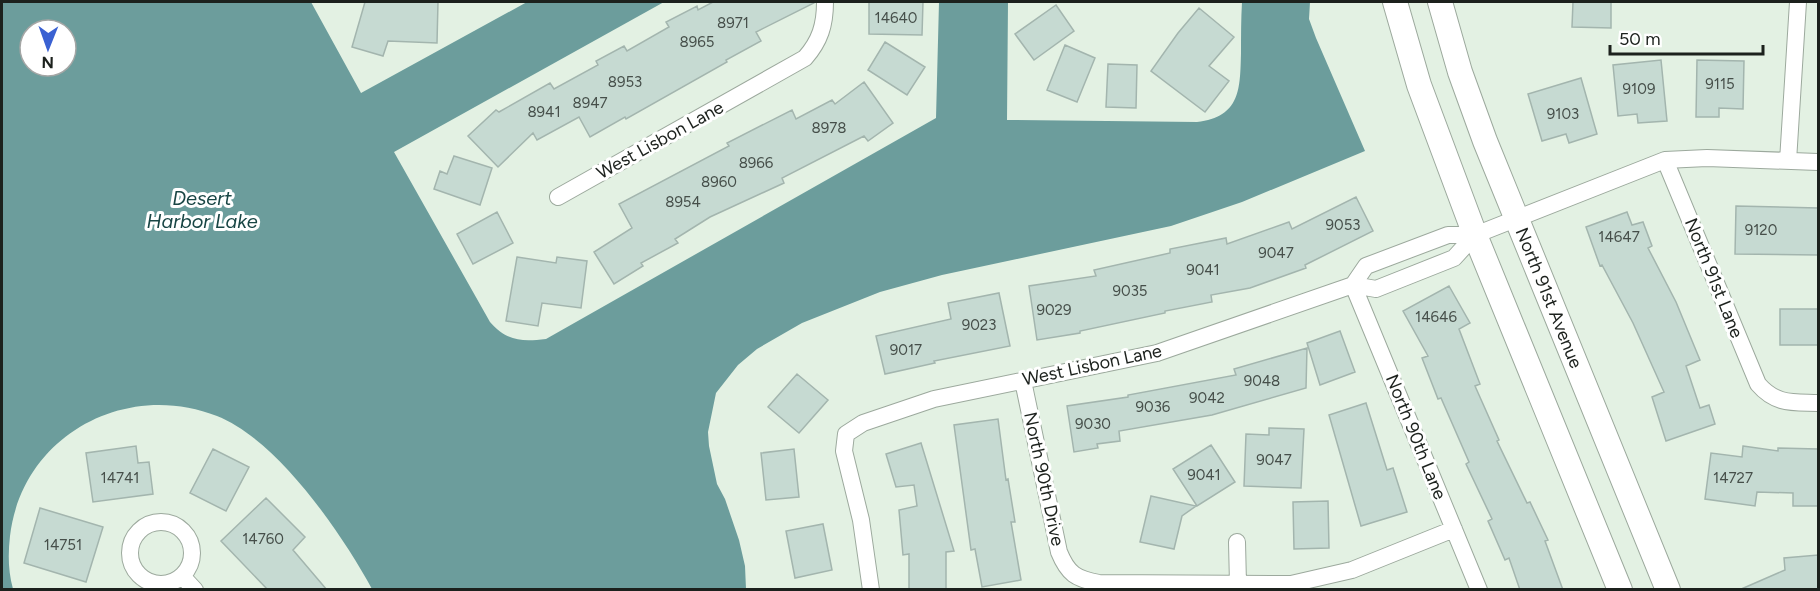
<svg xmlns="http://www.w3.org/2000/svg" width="1820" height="591" viewBox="0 0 1820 591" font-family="Figtree,sans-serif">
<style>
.water{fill:#6c9d9c;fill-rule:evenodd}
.building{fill:#c6dad2;stroke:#a3b5ae;stroke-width:1.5}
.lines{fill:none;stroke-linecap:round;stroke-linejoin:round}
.street-casing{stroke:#9ca99d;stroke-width:18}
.secondary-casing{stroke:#9ca99d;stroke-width:26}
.street{stroke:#fff;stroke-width:16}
.secondary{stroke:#fff;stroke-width:24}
.labels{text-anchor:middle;stroke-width:6;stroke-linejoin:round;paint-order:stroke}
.number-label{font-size:15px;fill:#464f4a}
.street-label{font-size:18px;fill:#1c211d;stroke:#fff}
.water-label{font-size:20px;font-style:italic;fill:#194645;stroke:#fff}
</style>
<rect width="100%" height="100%" fill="#e3f1e3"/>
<path class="water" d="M2,2H311L361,93L527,2H664L394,152L490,322C507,341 521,342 546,339L936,118L939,2H1008L1007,120L1197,122C1241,117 1240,88 1241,53C1241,36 1241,19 1242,2H1310L1309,19L1316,38L1365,151L1242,202L1171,226L942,275L880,292L802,323L757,349L738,365L716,393L708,432L709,446L717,484L725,499L739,540L745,566L746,589H372C342,534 278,440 217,416C126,380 22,435 10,536C8,554 8,571 13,589H2ZM30,30H66V66H30Z"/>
<path class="building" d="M365,2H438L437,43L388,41L383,56L352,47Z
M713,2H815L814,3L756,32L761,41L726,60L727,62L626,119L625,117L590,137L579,117L537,140L533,133L498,167L468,136L496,110L499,112L550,83L554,89L598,65L596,61L624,46L627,51L669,27L666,22L697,6L698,10Z
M869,2H923L922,35L869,34Z
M1573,2H1611V28L1572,27Z
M1056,5L1074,31L1034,60L1015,34Z
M1199,8L1234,37L1209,66L1229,81L1205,112L1151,71L1178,33Z
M885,42L925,67L907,95L868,70Z
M1065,45L1095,58L1077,102L1047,90Z
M1661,60L1667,121L1638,123L1637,114L1618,116L1613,65Z
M1697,60L1744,61L1743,109L1719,108V117H1696Z
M1108,64L1137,65L1136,108L1106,107Z
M1581,78L1597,134L1569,143L1566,134L1542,141L1528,94Z
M864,82L893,123L868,141L864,136L782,178L784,183L710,217L675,239L678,243L641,263L643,266L614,284L594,252L632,228L619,204L729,146L727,143L792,110L796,119L832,100L835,104Z
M454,156L492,168L480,205L434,189L440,171L447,174Z
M1356,197L1373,231L1305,265L1306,268L1250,288L1211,295L1212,302L1165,311V313L1080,331V333L1037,340L1029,286L1096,276L1094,270L1170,253V249L1226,238L1227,244L1289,222L1292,229Z
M1736,206L1818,208V255L1735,254Z
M497,212L513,243L473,264L457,234Z
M1627,212L1632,225L1643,222L1652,246L1648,248L1676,302L1700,360L1686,366L1700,408L1709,405L1715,424L1666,441L1652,397L1664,392L1633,323L1602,265L1600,266L1586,227Z
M517,257L556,263L557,257L587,261L581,308L542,303L538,326L506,321Z
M1449,286L1470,323L1459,329L1480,384L1475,386L1499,440L1497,441L1527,503L1530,502L1548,540L1545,541L1563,590H1520L1509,558L1505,560L1488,521L1492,519L1466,464L1469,462L1441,398L1438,399L1422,358L1428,356L1403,311Z
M999,293L1010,346L934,361L935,363L885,374L876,336L951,319L948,303Z
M1780,309H1818V345H1780Z
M1340,331L1355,372L1320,385L1307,343Z
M1307,348L1306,388L1212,415L1119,431L1120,441L1097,444L1098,448L1074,452L1067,406L1128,397V395L1236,375L1234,369Z
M797,374L828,400L799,433L768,407Z
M1366,403L1387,470L1393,468L1407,512L1361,526L1329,415Z
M998,419L1006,480L1008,479L1015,522H1011L1021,580L982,587L975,549L971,550L954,425Z
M1269,428L1304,429L1301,488L1244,486L1246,434L1269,435Z
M921,443L954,551L946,552V590H909V554L903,555L899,510L917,506L914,485L896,487L886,454Z
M1211,445L1235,482L1197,506L1173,469Z
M136,446L138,463L149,462L153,494L93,502L86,453Z
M1743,446L1778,451V448L1818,449V506H1793V493L1757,492L1755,506L1705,499L1711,453L1742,457Z
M213,449L249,467L226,511L190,493Z
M794,449L799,497L766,500L761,453Z
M1151,496L1196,506L1182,516L1174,549L1140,542Z
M266,498L305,537L293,550L327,590H268L221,541Z
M1328,501L1329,548L1294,549L1293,502Z
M40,508L103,527L86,582L24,563Z
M823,524L832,570L795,578L786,531Z
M1818,555V590H1739L1785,570L1784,558Z"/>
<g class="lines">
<g class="street-casing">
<path id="street" d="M1665,160L1758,384C1776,405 1793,402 1818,403
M1788,161L1798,2
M558,197L805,58C820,41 825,25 825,2
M1353,285L1366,266L1448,235H1475L1665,160L1707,158L1818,162
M1353,285L1479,590
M1023,381L1059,552C1068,574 1076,579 1099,583L1291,584L1352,570L1454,529
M130 553a31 31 0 1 1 62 0a31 31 0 1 1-62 0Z
M1237,542L1238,584
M182,576L195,590
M871,590L861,520L844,451L846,434L863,423L934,399L1157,353L1353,285L1376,289L1454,258L1475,235"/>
</g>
<g class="secondary-casing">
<path id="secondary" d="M1395,2L1419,85L1475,235L1620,590
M1440,2L1460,72L1485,141L1668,590"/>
</g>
<use href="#street" class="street"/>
<use href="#secondary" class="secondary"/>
</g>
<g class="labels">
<g class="number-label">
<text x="896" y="23">14640</text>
<text x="733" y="28">8971</text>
<text x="697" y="47">8965</text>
<text x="625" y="87">8953</text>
<text x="1720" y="89">9115</text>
<text x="1639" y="94">9109</text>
<text x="590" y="108">8947</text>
<text x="544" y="117">8941</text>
<text x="1563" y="119">9103</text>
<text x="829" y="133">8978</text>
<text x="756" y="168">8966</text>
<text x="719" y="187">8960</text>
<text x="683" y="207">8954</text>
<text x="1343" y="230">9053</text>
<text x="1761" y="235">9120</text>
<text x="1619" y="242">14647</text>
<text x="1276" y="258">9047</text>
<text x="1203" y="275">9041</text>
<text x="1130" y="296">9035</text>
<text x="1054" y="315">9029</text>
<text x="1436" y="322">14646</text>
<text x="979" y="330">9023</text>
<text x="906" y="355">9017</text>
<text x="1262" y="386">9048</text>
<text x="1207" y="403">9042</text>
<text x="1153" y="412">9036</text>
<text x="1093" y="429">9030</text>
<text x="1274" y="465">9047</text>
<text x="1204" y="480">9041</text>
<text x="120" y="483">14741</text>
<text x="1733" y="483">14727</text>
<text x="263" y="544">14760</text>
<text x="63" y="550">14751</text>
</g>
<g class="street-label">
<text transform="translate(660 140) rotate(-29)" y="6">West Lisbon Lane</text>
<text transform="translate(1714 278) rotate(68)" y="6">North 91st Lane</text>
<text transform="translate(1549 298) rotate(68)" y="6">North 91st Avenue</text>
<text transform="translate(1092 365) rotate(-12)" y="6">West Lisbon Lane</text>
<text transform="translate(1416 437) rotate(68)" y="6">North 90th Lane</text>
<text transform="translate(1044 479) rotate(78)" y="6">North 90th Drive</text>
</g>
<g class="water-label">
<text x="202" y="205">Desert<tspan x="202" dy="23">Harbor Lake</tspan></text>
</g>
</g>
<rect width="1820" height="591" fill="none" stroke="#1c211d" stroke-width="6"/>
<g transform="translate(48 48) rotate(181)"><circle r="28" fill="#ffffff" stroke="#a4a6a5" stroke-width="1.5"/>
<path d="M0-4.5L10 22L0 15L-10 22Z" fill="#3a61d2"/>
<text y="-9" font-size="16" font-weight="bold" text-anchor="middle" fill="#1c211d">N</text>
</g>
<path d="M1610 45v9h153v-9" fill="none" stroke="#1c211d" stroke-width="3"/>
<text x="1619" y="45" font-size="18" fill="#1c211d" stroke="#ffffff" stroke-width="4.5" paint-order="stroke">50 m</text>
</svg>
